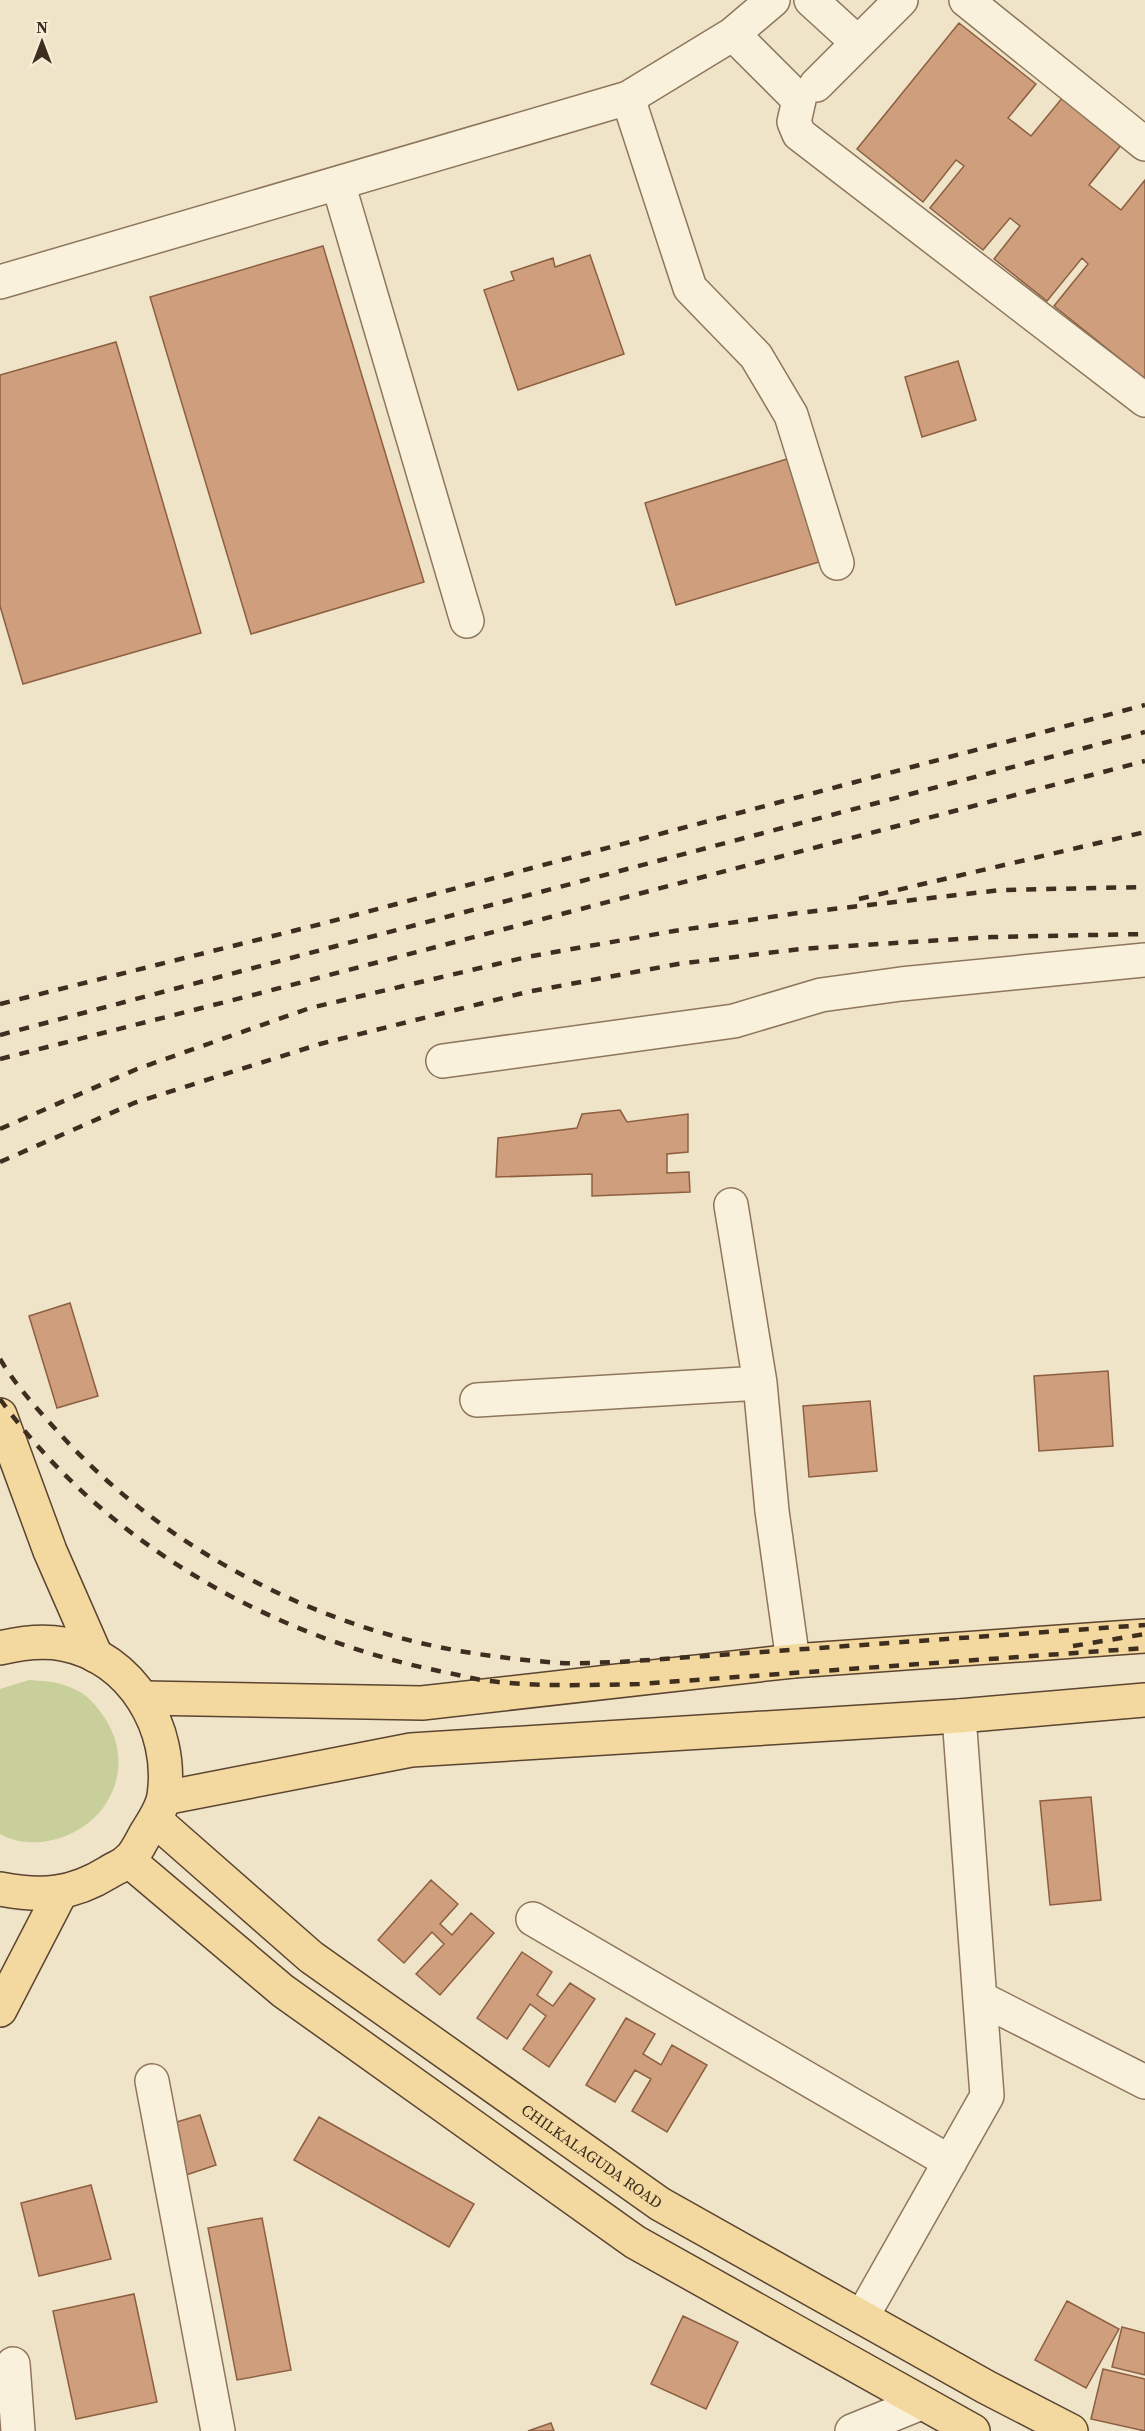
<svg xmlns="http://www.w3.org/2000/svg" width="1145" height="2431" viewBox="0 0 1145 2431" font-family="'Source Serif 4',serif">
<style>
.green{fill:#c9cf9b}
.building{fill:#cf9f7d;stroke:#8d5f41;stroke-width:1.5}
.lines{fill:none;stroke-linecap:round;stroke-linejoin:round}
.minor-casing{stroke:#8d765c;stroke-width:36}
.major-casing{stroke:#5b4430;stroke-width:36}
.minor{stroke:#faf1dc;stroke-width:33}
.major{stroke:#f3d9a0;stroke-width:33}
.rail{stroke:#3d2e20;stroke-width:4.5;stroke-dasharray:10 10;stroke-linecap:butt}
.labels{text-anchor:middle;stroke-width:6;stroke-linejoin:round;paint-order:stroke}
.street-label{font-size:16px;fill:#3d2e20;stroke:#f7eed8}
</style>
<rect width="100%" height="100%" fill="#f0e4c8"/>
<path class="green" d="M29,1680C47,1681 62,1682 78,1691C90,1697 99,1709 106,1720C138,1771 105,1831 48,1841C32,1844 14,1842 0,1834V1689Z"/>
<path class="building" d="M959,23L1036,84L1008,118L1031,136L1063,97L1122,144L1089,185L1121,210L1145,180V379L1054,306L1088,264L1082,258L1047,301L994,259L1020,226L1010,218L983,250L930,208L964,166L956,160L923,202L857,149Z
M323,246L424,582L251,634L150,297Z
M590,255L624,354L518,390L484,290L514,280L511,272L553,258L555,267Z
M116,342L201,633L23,684L0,606V375Z
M958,361L976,420L922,437L905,377Z
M787,459L819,562L676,605L645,503Z
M620,1110L627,1122L688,1114V1152L667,1154V1173L689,1172L690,1192L592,1196V1174L496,1177L498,1138L577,1128L582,1114Z
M70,1303L98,1396L57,1408L29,1316Z
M1108,1371L1113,1446L1039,1451L1034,1376Z
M870,1401L877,1471L809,1477L803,1406Z
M1091,1797L1101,1900L1050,1905L1040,1801Z
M431,1880L458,1904L440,1924L452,1935L471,1913L494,1933L440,1995L416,1974L444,1944L432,1932L404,1963L378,1940Z
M522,1952L552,1972L537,1995L553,2006L570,1983L595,1999L549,2067L523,2049L546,2016L530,2004L507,2039L477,2018Z
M626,2018L655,2034L643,2054L661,2065L672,2045L707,2065L667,2132L632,2111L651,2079L635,2070L615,2102L586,2085Z
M200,2115L216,2165L186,2175L170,2124Z
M319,2117L474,2204L449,2247L294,2160Z
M91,2185L111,2259L39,2276L21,2203Z
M262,2218L291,2370L237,2380L208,2228Z
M134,2294L157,2402L76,2419L53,2311Z
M1067,2301L1119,2329L1086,2388L1035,2360Z
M683,2316L738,2342L706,2409L651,2384Z
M1122,2327L1145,2333V2375L1112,2367Z
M1103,2369L1145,2379V2431L1091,2419Z
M551,2423L554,2431H528Z"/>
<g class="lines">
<g class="minor-casing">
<path id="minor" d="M811,0L858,43L901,0
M966,0L1145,144
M733,34L799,100L794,122L799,134L1145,400
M816,85L858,43
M628,98L690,288L756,356L791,415L837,563
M338,183L467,621
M0,282L628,98L733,34L773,0
M443,1061L734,1021L821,995L901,984L1145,960
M731,1205L760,1383L772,1511L793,1661
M477,1400L760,1383
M533,1919L950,2162
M980,1998L1145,2082
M152,2081L218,2431
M862,2317L987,2096L959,1716
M13,2364L18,2431
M852,2431L921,2403"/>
</g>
<g class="major-casing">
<g id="major">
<path d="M0,1415L50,1551L96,1656"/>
<path d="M0,1648C21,1643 42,1640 63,1644C132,1657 174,1729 164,1796C162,1809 153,1822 146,1833C141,1842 136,1853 129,1860C124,1865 115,1868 109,1872C72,1895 42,1897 0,1889"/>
<path d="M144,1698L422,1703L793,1661L1145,1636"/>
<path d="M164,1798L411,1750L959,1716L1145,1700"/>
<path id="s1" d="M155,1820L311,1957L660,2204L986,2387L1071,2431"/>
<path d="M128,1860L283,1991L635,2242L973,2431"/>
<path d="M0,2010L61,1892"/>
</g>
</g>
<use href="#minor" class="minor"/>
<use href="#major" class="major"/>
<path class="rail" d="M859,899L1145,832
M0,1004L325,923L1145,705
M0,1035L1145,732
M0,1059L253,995L1145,761
M0,1129L137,1069L310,1008L527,957L674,931L798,913L1001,890L1145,887
M0,1162L134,1103L320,1044L527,992L678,964L800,949L992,937L1145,934
M0,1359C16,1386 39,1411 60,1434C146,1529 266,1600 390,1635C445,1651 504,1659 561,1663C580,1664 600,1662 620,1662L1145,1625
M0,1399C103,1542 269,1636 439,1671C456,1674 472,1679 489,1681C538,1687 589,1685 639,1684L1145,1648
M1073,1646L1145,1634"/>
</g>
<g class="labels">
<g class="street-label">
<text dy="6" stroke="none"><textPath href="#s1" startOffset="552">CHILKALAGUDA ROAD</textPath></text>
</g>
</g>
<g transform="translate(42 42)" stroke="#f7eed8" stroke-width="4.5" paint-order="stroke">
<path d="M0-4.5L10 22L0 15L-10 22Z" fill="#3d2e20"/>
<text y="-9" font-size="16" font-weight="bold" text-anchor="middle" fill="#3d2e20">N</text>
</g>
</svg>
